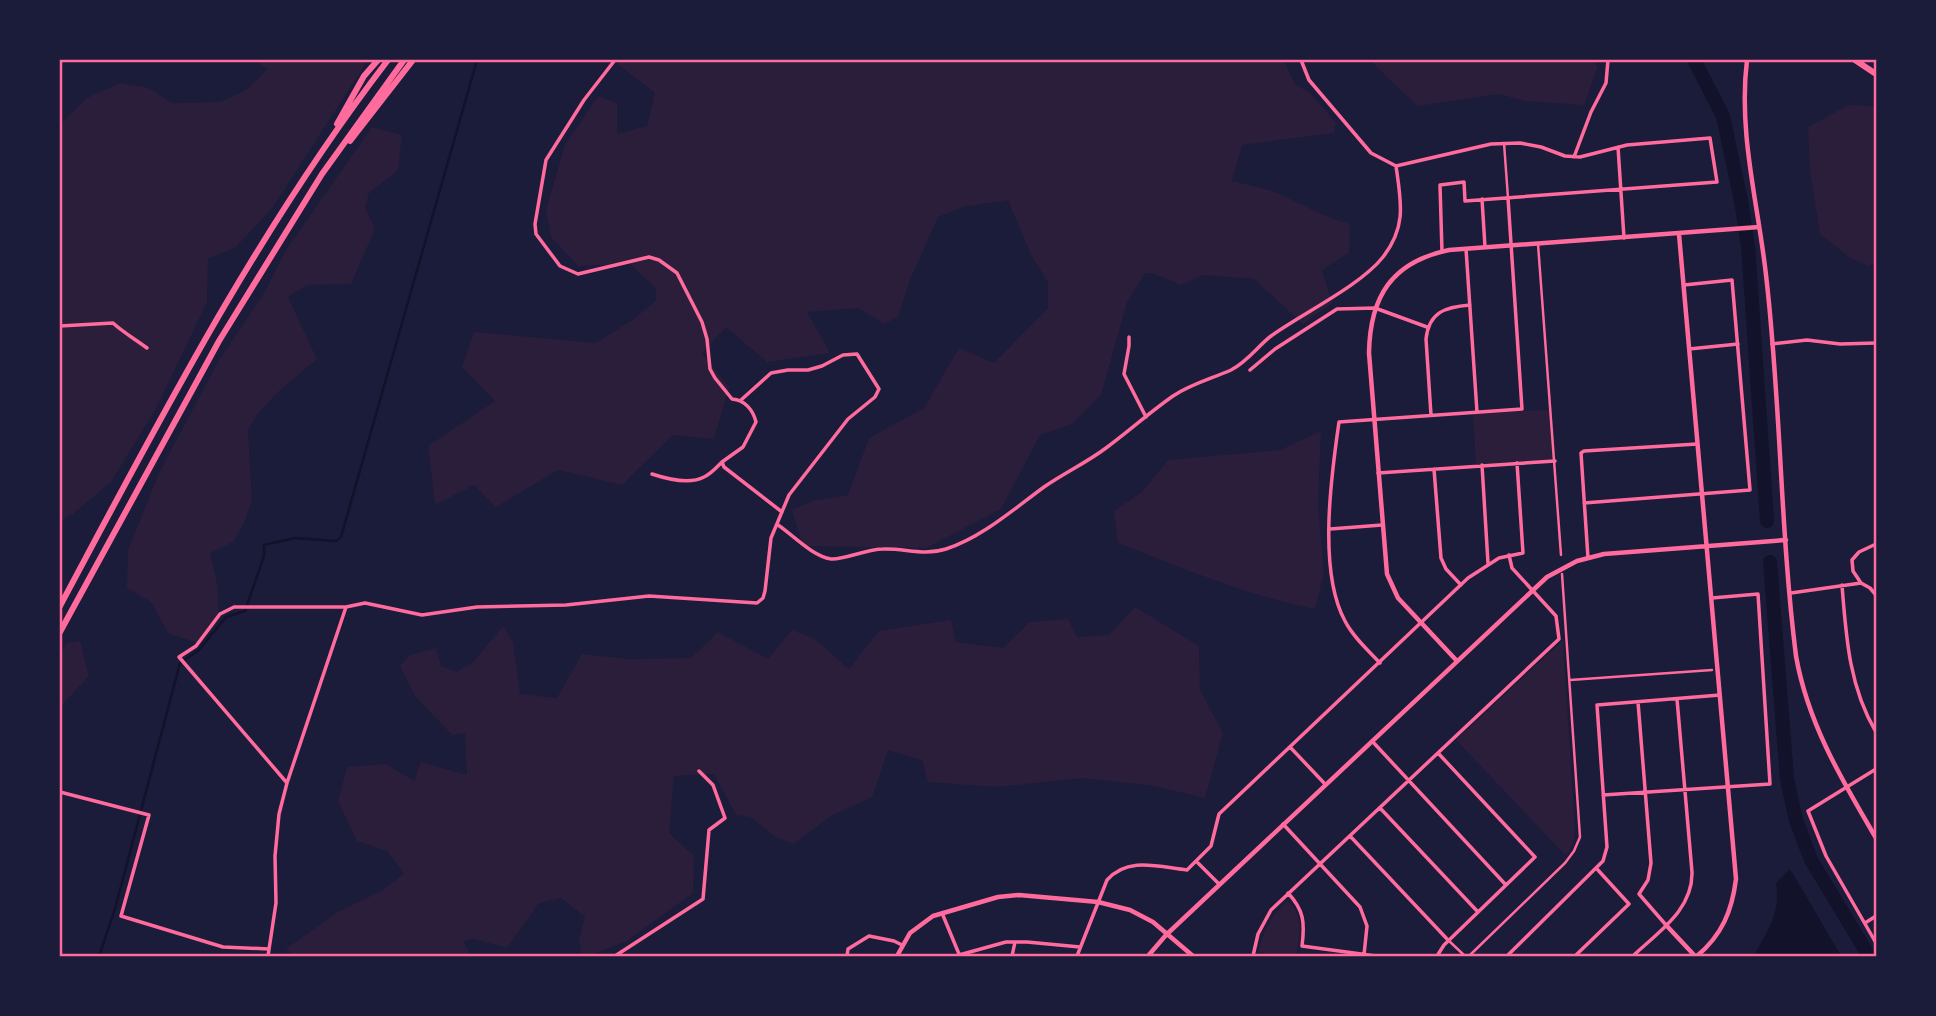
<svg xmlns="http://www.w3.org/2000/svg" width="1936" height="1016" viewBox="0 0 1936 1016" font-family="'Sofia Sans Condensed',sans-serif">
<style>
.green{fill:#2a1e3b}
.water{fill:#12122b}
.lines{fill:none;stroke-linecap:round;stroke-linejoin:round}
.stream{stroke:#12122b;stroke-width:2.5}
.river{stroke:#12122b;stroke-width:14}
.pedestrian{stroke:#ff6b9d;stroke-width:2.5}
.minor{stroke:#ff6b9d;stroke-width:3.5}
.tertiary{stroke:#ff6b9d;stroke-width:4.5}
.motorway{stroke:#ff6b9d;stroke-width:6}
.neatline{fill:none;stroke:#ff6b9d;stroke-width:2.5}
</style>
<rect width="100%" height="100%" fill="#1b1b3a"/>
<path class="green" d="M253,60H368L273,207L236,247L208,259L207,302L157,407L111,482L73,514L60,521V124L87,98L120,83L149,88L172,103L220,102L246,90L268,69Z
M615,60H1284L1294,83L1311,94L1336,123L1334,133L1242,145L1232,181L1273,191L1330,218L1350,224L1349,253L1322,270L1332,303L1303,324L1254,279L1203,275L1181,285L1154,274L1145,273L1127,302L1101,395L1072,424L1040,435L1001,509L926,548L803,546L792,510L813,501L848,495L869,438L924,408L959,348L994,363L1048,308V282L1031,255L1008,200L963,207L938,217L910,280L898,317L884,324L859,308L807,312L830,353L767,362L726,327L702,353L729,387L714,439L673,435L622,485L558,470L496,507L474,485L435,505L428,446L495,401L462,367L474,332L595,343L631,321L656,301V288L630,264L578,266L551,237L546,210L565,145L598,96L617,103V134L647,126L655,93L619,65Z
M1372,60H1590L1598,66L1584,105L1525,101L1499,94L1418,106L1377,68Z
M1848,105L1876,106V263L1869,266L1850,258L1820,234L1810,171L1808,127Z
M372,127L402,135L398,170L369,193L365,207L375,229L351,284L307,285L288,297L317,359L280,390L259,412L248,430L252,501L244,523L233,542L210,553L217,583L219,617L197,643L168,633L151,602L127,588L128,550L160,471L219,360L264,293L286,250Z
M1551,410L1555,461L1476,466L1473,413Z
M1321,431L1318,505L1324,574L1315,609C1248,596 1182,568 1118,543L1114,511L1142,492L1168,460L1280,450Z
M1135,607L1199,646L1200,690L1223,733L1205,798L1154,786L1083,778L997,787L928,782L922,760L888,750L872,797L831,816L793,844L774,836L751,817L736,815L714,774L674,776L669,833L694,856L693,893L627,941L588,956H582L579,940L585,917L561,898L539,903L507,948L474,939L463,941L471,956H293L286,949L336,913L383,890L404,873L387,851L357,841L338,801L347,767L386,764L414,781L421,762L467,775L465,733L452,735L415,696L400,666L410,655L436,648L441,666L457,672L473,662L503,626L513,642L520,694L557,698L582,654L629,659L691,658L718,632L768,659L792,630L815,639L849,669L879,631L951,620L956,642L1003,648L1030,622L1068,619L1077,637L1109,635Z
M1563,640L1575,829L1573,844L1566,856L1456,740Z
M80,641L89,676L60,707V654L67,643Z
M1287,901C1306,916 1299,936 1296,956H1279L1258,952C1264,930 1270,917 1287,901Z"/>
<path class="water" d="M1789,870L1792,872L1841,956H1754C1767,931 1781,914 1776,883Z"/>
<g class="lines">
<path class="stream" d="M99,956L115,909L180,663L199,650L226,617L245,611L264,556V545L295,538L336,541L341,537L477,60"/>
<path class="river" d="M1694,60L1723,116L1741,201L1748,246L1767,521
M1770,562L1787,779L1796,820L1811,860L1869,956"/>
<path class="pedestrian" d="M1504,143L1508,198
M1538,244L1561,555
M1570,680L1712,670
M1448,940L1465,956
M1469,956L1565,863L1574,851L1580,837L1562,574"/>
<path class="minor" d="M615,60L584,100L546,160L535,224L536,234L560,266L578,274L649,257L659,260L677,273L702,322L707,339L710,369L715,378L732,399C745,400 753,410 756,422L743,447L722,462L724,467L782,512
M1301,60L1309,80L1371,153L1396,166L1491,144L1520,143L1541,147L1565,156L1580,157L1627,145L1710,138L1717,182L1465,201L1464,182L1440,185L1442,252
M1618,147L1624,238
M1574,157L1591,112L1606,83L1608,60
M1482,199L1485,247
M1466,249L1477,412
M60,326L113,323C124,333 135,339 147,348
M1129,337V346L1124,374L1146,417
M1772,344L1807,340L1840,344L1876,343
M1689,349L1738,344
M1250,370L1275,349L1337,309L1375,308L1427,327
M1431,415L1426,339C1429,312 1445,307 1470,305
M1482,465L1488,563
M1434,469L1441,558L1446,569L1461,585
M1378,473L1555,461
M652,474C667,479 689,485 704,477C711,474 717,467 722,462
M1584,503L1750,490L1732,280L1684,285
M778,525C793,535 812,556 831,559C844,560 867,549 883,549C904,548 924,556 946,549C981,538 1014,509 1044,487C1064,473 1086,463 1106,448C1129,431 1150,412 1173,396C1191,384 1211,379 1231,370C1247,362 1257,347 1271,336C1303,313 1360,286 1383,257C1407,226 1401,202 1396,166
M1330,529L1382,525
M1588,558L1581,453L1584,451L1697,444
M1861,583L1853,571L1852,560L1859,552L1876,544
M1842,585C1846,636 1849,687 1876,732
M1791,593L1861,583L1870,588L1876,595
M1380,663C1368,650 1353,637 1345,621C1318,572 1331,477 1339,422L1522,409L1508,198
M1638,702L1651,863L1648,880L1639,894L1666,925
M1372,741L1506,885
M1290,747L1325,784
M1876,769L1808,811L1826,856L1876,943
M287,783L179,657L196,646L220,614L234,607H346L365,603L422,615L477,607L566,605L649,596L757,603L763,598L765,591L771,538L789,495L848,419L875,397L879,389L857,354L843,355L822,366L808,370H788L771,373L741,400
M60,792L149,815L121,916L223,947L269,949
M1603,795L1770,784L1758,594L1712,598
M1380,808L1478,912
M1283,824L1360,907L1367,926L1364,955
M1350,836L1448,940
M1196,861L1219,884
M1288,893C1304,910 1305,923 1302,946L1376,956
M942,913L959,954
M1865,923L1876,916
M959,955L1006,942H1027L1080,947
M268,956L276,903L275,856L279,814L287,783L346,607
M615,956L703,899L709,830L725,818L713,785L699,771
M847,956L848,949L869,936L894,941L902,945
M1012,956L1015,942
M1077,956L1107,880C1128,856 1159,867 1187,870L1211,846L1219,814L1468,578L1499,558L1523,553L1517,463
M1253,956L1258,934L1271,910L1559,639L1556,616L1512,568L1509,555
M1437,956L1444,945L1535,857L1438,753
M1507,956L1603,861L1607,847L1597,705L1720,695
M1575,956L1629,904L1597,869
M1633,956C1658,932 1693,910 1692,872L1677,699"/>
<path class="tertiary" d="M1747,60C1738,133 1758,203 1766,275C1781,402 1780,530 1796,656C1808,724 1842,780 1876,838
M1679,234L1736,879C1732,911 1722,935 1697,956
M1457,661L1398,598L1387,574L1369,353C1370,296 1392,262 1449,250L1759,227
M1666,925L1695,956
M897,956L910,933L933,916L998,897L1019,895L1098,902L1130,910L1153,922L1193,956
M1148,956L1166,935L1547,577L1577,561L1604,554L1786,540"/>
<path class="motorway" d="M1855,60L1876,74
M337,124L364,76L378,60
M350,141L413,60
M60,606C160,419 258,229 388,60
M60,632L219,341L322,174L404,60"/>
</g>
<rect width="1936" height="1016" fill="none" stroke="#1b1b3a" stroke-width="122"/>
<rect x="61" y="61" width="1814" height="894" class="neatline"/>
</svg>
